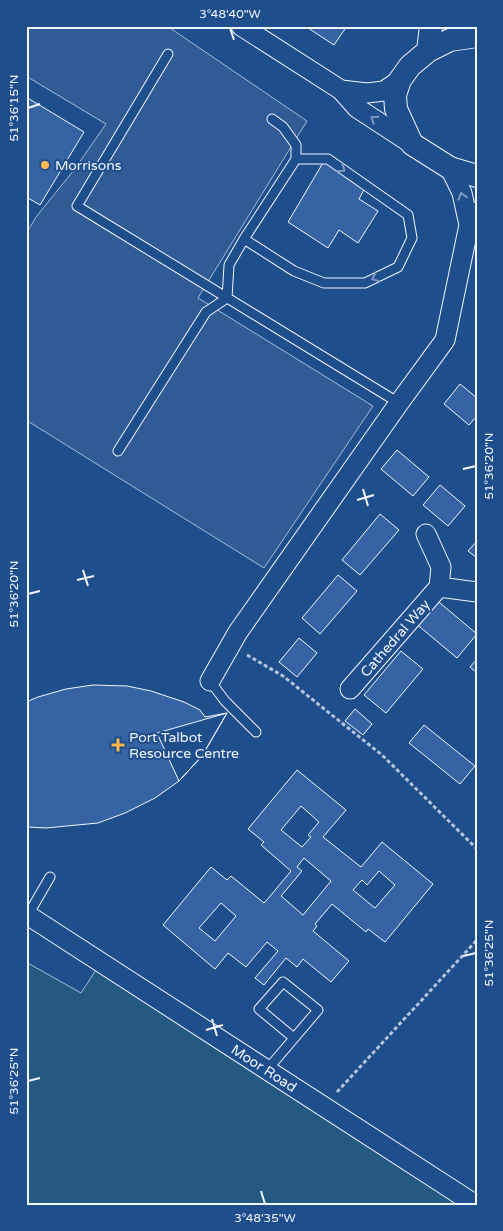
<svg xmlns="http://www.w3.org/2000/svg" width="503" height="1231" viewBox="0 0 503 1231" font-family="'Varela Round',sans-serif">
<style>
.green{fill:#245a82;stroke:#a8bbd7}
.parking{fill:#305b95;stroke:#a8bbd7}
.building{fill:#3563a3;stroke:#f2f6ff;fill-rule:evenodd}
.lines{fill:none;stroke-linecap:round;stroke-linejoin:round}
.service-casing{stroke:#f2f6ff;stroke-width:11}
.minor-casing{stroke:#f2f6ff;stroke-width:21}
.tertiary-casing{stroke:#f2f6ff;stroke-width:24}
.path{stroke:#b3c4dc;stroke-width:3;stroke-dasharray:4 2.5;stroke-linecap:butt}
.service{stroke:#1f4e8c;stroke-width:9}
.minor{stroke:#1f4e8c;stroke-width:19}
.tertiary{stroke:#1f4e8c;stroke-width:22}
.oneway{stroke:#7e9ac0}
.ticks{fill:none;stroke:#f2f6ff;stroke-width:2}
.poi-dot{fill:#ffb74d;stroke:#1f4e8c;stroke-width:2}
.labels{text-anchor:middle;stroke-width:4;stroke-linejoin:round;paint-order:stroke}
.poi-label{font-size:14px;fill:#f2f6ff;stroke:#1f4e8c;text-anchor:start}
.street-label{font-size:14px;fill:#f2f6ff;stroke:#1f4e8c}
.neatline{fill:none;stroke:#f2f6ff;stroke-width:2}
.ticks-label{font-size:12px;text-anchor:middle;fill:#f2f6ff}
</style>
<rect width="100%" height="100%" fill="#1f4e8c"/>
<path class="green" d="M26,962L81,993L101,962L476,1205H26Z"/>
<path class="parking" d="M26,26H167L307,121L198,298L373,406L264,568L26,420V234L36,217L74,170L106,124L26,76Z"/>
<path class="building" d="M305,26H347L334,45Z
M26,97L84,132L40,205L28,198L26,200Z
M327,156L368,182L359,199L378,211L358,243L339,230L328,248L288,222Z
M460,384L477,398V416L469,425L444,404Z
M397,450L429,477L413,496L381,469Z
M440,485L465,506L448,526L423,505Z
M380,514L399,530L360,575L342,560Z
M477,541V558L468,551Z
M338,575L357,591L320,634L302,618Z
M434,598L477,634L457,658L414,622Z
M299,638L317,653L297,677L279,662Z
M401,651L423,669L386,713L364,695Z
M477,659V673L470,667Z
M93,685L127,686L151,691L184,702L200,710L205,717L227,713L202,756L179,781L155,798L125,813L98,823L46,828L26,827V702L38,697L66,689Z
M355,709L372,724L363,735L345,721Z
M227,713L202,756L179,781L157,733Z
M424,725L475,766L460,784L409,743Z
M297,770L346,810L323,837L361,867L382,842L433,884L385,942L368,929L366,932L332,904L315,924L317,926L313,931L349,961L331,982L303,959L297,967L286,958L264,985L255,978L278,951L267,942L246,967L228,953L215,969L163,925L211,867L227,880L231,876L264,903L266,901L291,871L261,845L264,842L248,829ZM301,806L319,822L308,835L311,837L302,847L281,830ZM304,858L331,881L303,915L281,896L302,871L297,867ZM379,871L395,885L375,908L353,890L362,880L367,885ZM221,903L236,916L215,941L199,928Z"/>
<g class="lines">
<g class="service-casing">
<path id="service" d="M168,54L77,206L399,403
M244,239L294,271L324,283H365L398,267L412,238L408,215L328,159H296
M118,451L206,312L227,298L229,265L244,239L296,159V145L283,127L272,119
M210,681L225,701L256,732
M28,915L50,877
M267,1070L318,1010L283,982L259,1009L294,1038"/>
</g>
<g class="minor-casing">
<path id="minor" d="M241,26L341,90L357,108L412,144
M341,90L367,93L384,91L400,80
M450,168L462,193L469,225
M426,534L441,567L439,587
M210,681L238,632L399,403L445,340L469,225L477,212
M350,689L439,587L477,592
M26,914L476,1205"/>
</g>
<g class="tertiary-casing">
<path id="tertiary" d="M477,36L450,40L428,51L410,66L400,80L395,95L396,109L412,144L450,168L477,176
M428,51L431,26"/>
</g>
<path class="path" d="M247,655L283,676L382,755L477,849
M337,1092L477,940"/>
<use href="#service" class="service"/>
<use href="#minor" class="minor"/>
<use href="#tertiary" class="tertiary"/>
</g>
<defs><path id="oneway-chevron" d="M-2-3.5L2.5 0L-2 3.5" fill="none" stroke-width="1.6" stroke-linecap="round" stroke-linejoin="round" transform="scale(1.25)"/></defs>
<g class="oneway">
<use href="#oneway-chevron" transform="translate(374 119) rotate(-146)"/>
<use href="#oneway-chevron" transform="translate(342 169) rotate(35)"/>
<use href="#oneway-chevron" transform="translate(462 196) rotate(-107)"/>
<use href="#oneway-chevron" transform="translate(375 278) rotate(156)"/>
</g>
<path class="ticks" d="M230,28L234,40M28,108L40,104M463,469L476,466M363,489L368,506M357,500L374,495M83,570L88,586M77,580L94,576M28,594L40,591M463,956L476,953M212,1019L217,1036M206,1030L223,1025M28,1081L40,1078M261,1191L265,1204"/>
<g class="poi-dot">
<circle cx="45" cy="165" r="5"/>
<path d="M115.5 737.5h5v5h5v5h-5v5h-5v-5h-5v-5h5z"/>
</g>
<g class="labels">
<g class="poi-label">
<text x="55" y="170">Morrisons</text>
<text x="129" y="742">Port Talbot<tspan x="129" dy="16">Resource Centre</tspan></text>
</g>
<g class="street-label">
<text transform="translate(395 638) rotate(-49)" y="5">Cathedral Way</text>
<text transform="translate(264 1068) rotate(33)" y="5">Moor Road</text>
</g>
</g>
<rect width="503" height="1231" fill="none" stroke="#1f4e8c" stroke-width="55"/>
<rect x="28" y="28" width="448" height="1176" class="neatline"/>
<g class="ticks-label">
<text x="230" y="18">3°48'40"W</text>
<text transform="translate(14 108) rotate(-90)" y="4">51°36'15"N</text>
<text transform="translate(489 466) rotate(-90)" y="4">51°36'20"N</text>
<text transform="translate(14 594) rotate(-90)" y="4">51°36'20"N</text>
<text transform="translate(489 953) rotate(-90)" y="4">51°36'25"N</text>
<text transform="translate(14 1081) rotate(-90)" y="4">51°36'25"N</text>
<text x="265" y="1222">3°48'35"W</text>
</g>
</svg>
